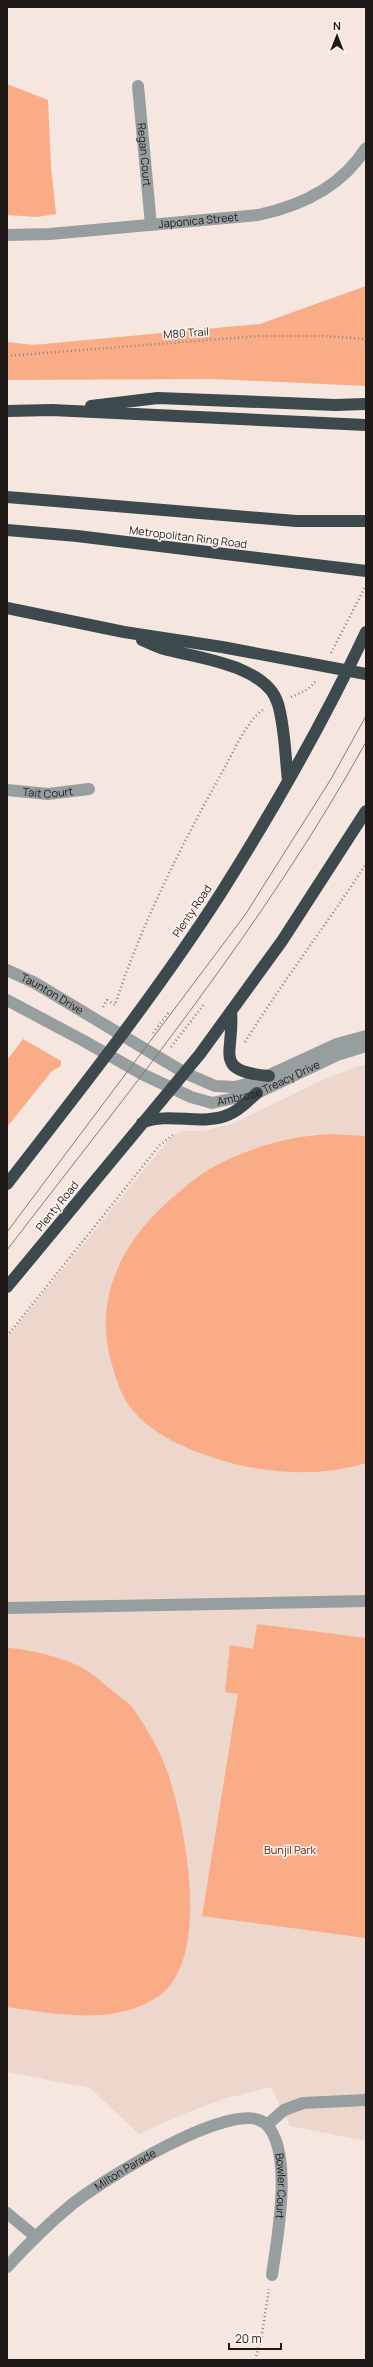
<svg xmlns="http://www.w3.org/2000/svg" width="373" height="2367" viewBox="0 0 373 2367" font-family="Manrope,sans-serif">
<style>
.built{fill:#edd7cd}
.green{fill:#faac86}
.lines{fill:none;stroke-linecap:round;stroke-linejoin:round}
.path{stroke:#8d827e;stroke-width:2.5;stroke-dasharray:1 3;stroke-linecap:butt}
.minor{stroke:#979ea0;stroke-width:12}
.highway{stroke:#3c4a4d;stroke-width:12}
.tram{stroke:#857b76;stroke-width:1}
.labels{text-anchor:middle;stroke-width:3;stroke-linejoin:round;paint-order:stroke}
.street-label{font-size:11px;fill:#1f1a18;stroke:#fef5f1}
.park-label{font-size:11px;fill:#542307;stroke:#fef5f1}
</style>
<rect width="100%" height="100%" fill="#f5e6df"/>
<path class="built" d="M366,1064V2141L290,2126L271,2087L224,2099L183,2114L139,2134L90,2088L7,2072V1338L170,1138L181,1131H202L232,1124L331,1076Z"/>
<path class="green" d="M7,84L48,100L51,167L56,214L37,217L7,215Z
M366,286V386L214,379L7,380V342L33,345L260,324Z
M23,1039L61,1061V1066L52,1071L7,1127V1060Z
M331,1134L366,1136V1463C322,1477 268,1474 224,1461C191,1451 152,1436 130,1407C121,1395 116,1379 112,1365C91,1296 125,1236 178,1193C191,1182 204,1171 219,1164C254,1146 291,1136 331,1134Z
M257,1624L366,1638V1938L202,1916L238,1694L225,1692L230,1645L253,1649Z
M7,1648C29,1649 67,1658 86,1670C96,1676 105,1685 115,1693C120,1697 127,1701 131,1706C144,1722 161,1753 168,1773C185,1825 212,1958 159,1996C116,2026 55,2014 7,2007Z"/>
<g class="lines">
<path class="path" d="M7,356L259,336H325L366,339
M331,653L366,585
M291,697C301,693 311,689 317,679
M103,1007L107,1000L115,1005C142,922 183,842 225,767C236,747 246,722 264,709
M153,1033L169,1012
M245,1042C283,981 327,924 366,864
M171,1047L205,1003
M7,1336L159,1146L174,1134
M255,2360L261,2340L269,2289"/>
<g class="minor">
<path id="s1" d="M138,86L151,225"/>
<path id="s2" d="M7,235L50,234L258,215C301,206 342,186 366,148"/>
<path id="s3" d="M7,790L48,794L89,789"/>
<path id="s4" d="M7,970L35,983L185,1073L215,1086L235,1087L254,1082L337,1044L366,1036"/>
<path id="s5" d="M7,1000L84,1041L142,1074L191,1097L212,1103L257,1093L337,1055L366,1046"/>
<path d="M7,1608L366,1601"/>
<path d="M267,2125L284,2110L303,2103L366,2100"/>
<path d="M7,2213L36,2237"/>
<path id="s6" d="M7,2267C26,2246 47,2225 70,2206C98,2183 236,2095 266,2124C294,2152 277,2239 272,2275"/>
</g>
<path class="highway" d="M91,406L158,398L335,405L366,404
M7,411L52,410L366,425
M7,497L296,521H366
M7,530L77,536L366,571
M7,608L124,632L222,647L366,674
M142,640C149,643 157,647 164,649C197,658 267,665 278,704C285,728 285,755 288,780
M231,1011C235,1053 211,1071 269,1076
M142,1123C170,1111 202,1127 230,1114C240,1110 249,1100 257,1093
M7,1184C81,1089 156,994 221,893C274,809 324,721 366,632
M7,1287L200,1054L282,941L366,811"/>
<path class="tram" d="M7,1232L245,915L331,779L366,716
M7,1250C133,1086 266,923 366,742"/>
</g>
<g class="labels">
<g class="street-label">
<text dy="4" stroke="none"><textPath href="#s1" startOffset="69">Regan Court</textPath></text>
<text dy="4" stroke="none"><textPath href="#s2" startOffset="192">Japonica Street</textPath></text>
<text transform="translate(186 333) rotate(-4)" y="4">M80 Trail</text>
<text transform="translate(188 537) rotate(7)" y="4">Metropolitan Ring Road</text>
<text dy="4" stroke="none"><textPath href="#s3" startOffset="41">Tait Court</textPath></text>
<text transform="translate(192 911) rotate(-56)" y="4">Plenty Road</text>
<text dy="4" stroke="none"><textPath href="#s4" startOffset="51">Taunton Drive</textPath></text>
<text dy="4" stroke="none"><textPath href="#s5" startOffset="290">Ambrose Treacy Drive</textPath></text>
<text transform="translate(57 1206) rotate(-51)" y="4">Plenty Road</text>
<text dy="4" stroke="none"><textPath href="#s6" startOffset="154">Milton Parade</textPath></text>
<text dy="4" stroke="none"><textPath href="#s6" startOffset="373">Bowler Court</textPath></text>
</g>
<g class="park-label">
<text x="290" y="1854">Bunjil Park</text>
</g>
</g>
<rect width="373" height="2367" fill="none" stroke="#1f1a18" stroke-width="16"/>
<g transform="translate(337 36)" stroke="#fef5f1" stroke-width="3" paint-order="stroke">
<path d="M0-3L7 15L0 10L-7 15Z" fill="#1f1a18"/>
<text y="-6" font-size="11" font-weight="bold" text-anchor="middle" fill="#1f1a18">N</text>
</g>
<path d="M229 2343v6h52v-6" fill="none" stroke="#1f1a18" stroke-width="2"/>
<text x="235" y="2343" font-size="12" fill="#1f1a18" stroke="#fef5f1" stroke-width="3" paint-order="stroke">20 m</text>
</svg>
